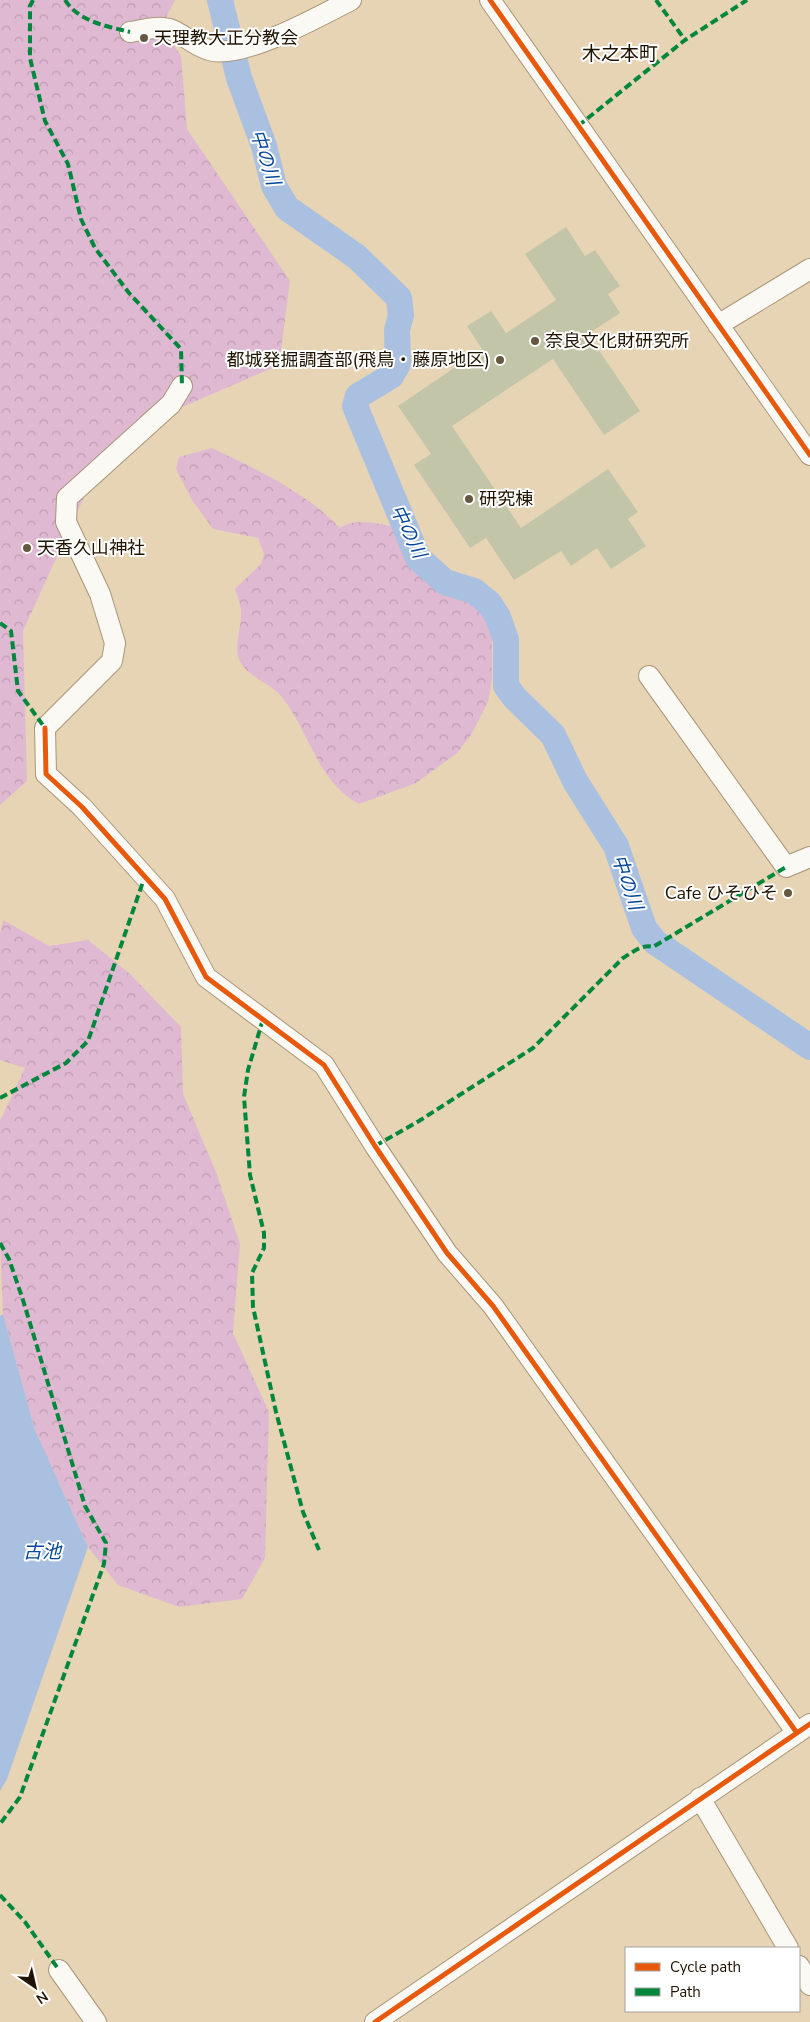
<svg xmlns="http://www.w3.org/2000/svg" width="810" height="2022" viewBox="0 0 810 2022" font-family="'Nunito Sans','Noto Sans JP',sans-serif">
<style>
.forest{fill:url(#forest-crowns)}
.water{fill:#a9c0e0}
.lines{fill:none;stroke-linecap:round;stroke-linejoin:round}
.river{stroke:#a9c0e0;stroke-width:26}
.building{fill:#c3c5a9}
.minor-casing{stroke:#a79679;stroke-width:22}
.minor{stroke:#fbf9f4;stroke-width:20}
.quiet{stroke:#00873e;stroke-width:4;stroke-dasharray:8 4;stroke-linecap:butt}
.cycleway-casing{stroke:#fff;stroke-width:8}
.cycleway{stroke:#e8590c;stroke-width:5}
.poi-dot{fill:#66573f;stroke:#fff;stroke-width:2}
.labels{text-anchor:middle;stroke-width:4;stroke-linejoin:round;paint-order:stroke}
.poi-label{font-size:18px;fill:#201300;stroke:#fff;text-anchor:start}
.neighbourhood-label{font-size:19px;fill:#201300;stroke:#fff}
.water-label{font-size:19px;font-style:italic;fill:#05489c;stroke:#fff}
</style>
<defs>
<pattern id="forest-crowns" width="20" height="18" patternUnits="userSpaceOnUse" patternTransform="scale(1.25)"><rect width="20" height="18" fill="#dfb8d2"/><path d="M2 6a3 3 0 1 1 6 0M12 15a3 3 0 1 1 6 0" fill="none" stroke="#bf9db2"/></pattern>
</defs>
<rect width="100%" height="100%" fill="#e7d4b5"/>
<path class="forest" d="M0,0H175L161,27L181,56L187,129L290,281L279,365L134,428L85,495L23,631L27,781L0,805Z
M212,448C256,469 306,492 340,528C357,517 377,524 396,527L410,545L414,563L444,589L481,602L492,634V679L488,702L471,735L457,753L416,783L359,804C317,781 310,733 282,697C270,682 243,676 238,656C235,641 242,626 241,611C241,604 237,596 235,589L261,564L264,554L258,538L213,529L192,500L176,469L179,457Z
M3,920L49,946L88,940L130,974L181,1027L183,1094L216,1172L240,1244L233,1333L269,1412L265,1558L242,1599L179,1607L118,1585L88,1547L35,1430L3,1314L0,1239V1121L25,1068L0,1060V934Z"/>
<path class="water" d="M3,1314L35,1430L88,1547L7,1779L0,1791V1316Z"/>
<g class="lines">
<path class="river" d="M220,0L239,78L264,146L274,186L287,208L357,257L399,298L401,315L397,330L398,364L391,376L358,396L355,406L418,558L445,582L474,591L489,603L498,617L506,640V686L515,698L553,735L575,781L616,846L644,928L655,942L810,1047"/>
</g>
<path class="building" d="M566,227L585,256L595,250L620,286L608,294L620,313L588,334L640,411L604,435L553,359L452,426L521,528L608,469L638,512L628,519L646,546L611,569L597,548L571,566L561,551L514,580L486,538L470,548L414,465L431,454L398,406L482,349L467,326L491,311L506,333L556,300L525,254Z"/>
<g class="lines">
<g class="minor-casing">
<path id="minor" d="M490,0L810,455
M130,32C143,30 159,25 172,30C184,35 195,46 209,50C240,61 322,15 351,0
M718,325L810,269
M182,386L171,404L67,498L66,522L100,594L115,643L112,661L45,728L46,774L82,807L165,899L206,977L324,1065L375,1146L447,1253L493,1306L797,1733
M649,676L786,867L810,857
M700,1798L788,1948
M799,1966L810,1985
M59,1970L96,2022
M375,2022L810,1724"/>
</g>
<use href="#minor" class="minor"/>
<path class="quiet" d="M33,0L30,6V58L45,121L68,164L81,219L95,248L129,293L181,349L182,386
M65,0C79,22 107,26 130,32
M656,0L685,40
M578,126L685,40L747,0
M0,623L11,631L18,691L45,728
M263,1019L248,1070L244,1097L250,1175L264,1233V1248L252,1273L253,1307L276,1412L303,1512L319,1550
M0,1098L66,1063L88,1041L145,876
M375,1146L419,1121L533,1048L623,958C633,952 642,944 653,947L786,867
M0,1243L9,1259L23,1300L85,1506L106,1543L104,1564L20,1797L0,1824
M0,1895L25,1922L59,1970"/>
<g class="cycleway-casing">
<path id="cycleway" d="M490,0L810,455
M45,728L46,774L82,807L165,899L206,977L324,1065L375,1146L447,1253L493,1306L797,1733
M375,2022L810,1724"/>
</g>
<use href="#cycleway" class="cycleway"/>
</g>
<g class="poi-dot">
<circle cx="144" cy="38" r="5"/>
<circle cx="535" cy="341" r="5"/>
<circle cx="500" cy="360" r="5"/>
<circle cx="469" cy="499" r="5"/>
<circle cx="27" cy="548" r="5"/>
<circle cx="788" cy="893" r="5"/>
</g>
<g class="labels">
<g class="poi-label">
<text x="154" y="44">天理教大正分教会</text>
<text x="545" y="347">奈良文化財研究所</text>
<text x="490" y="366" text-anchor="end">都城発掘調査部(飛鳥・藤原地区)</text>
<text x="479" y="505">研究棟</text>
<text x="37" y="554">天香久山神社</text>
<text x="778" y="899" text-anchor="end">Cafe ひそひそ</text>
</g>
<g class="neighbourhood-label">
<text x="620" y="60">木之本町</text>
</g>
<g class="water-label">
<text transform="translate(266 157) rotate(72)" y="7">中の川</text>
<text transform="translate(409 531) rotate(64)" y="7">中の川</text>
<text transform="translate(628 882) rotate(71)" y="7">中の川</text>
<text x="42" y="1558">古池</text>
</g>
</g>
<rect x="625" y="1947" width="175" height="65" fill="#ffffff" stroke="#a6a199"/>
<rect x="635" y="1963" width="25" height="8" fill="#e8590c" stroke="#a6a199"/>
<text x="670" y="1972" font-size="15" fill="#201300">Cycle path</text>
<rect x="635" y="1988" width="25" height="8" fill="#00873e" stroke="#a6a199"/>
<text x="670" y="1997" font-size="15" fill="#201300">Path</text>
<g transform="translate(35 1987) rotate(146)" stroke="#ffffff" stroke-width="4" paint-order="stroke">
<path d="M0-4L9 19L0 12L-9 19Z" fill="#201300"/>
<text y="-8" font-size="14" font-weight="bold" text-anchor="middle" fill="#201300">N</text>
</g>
</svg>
